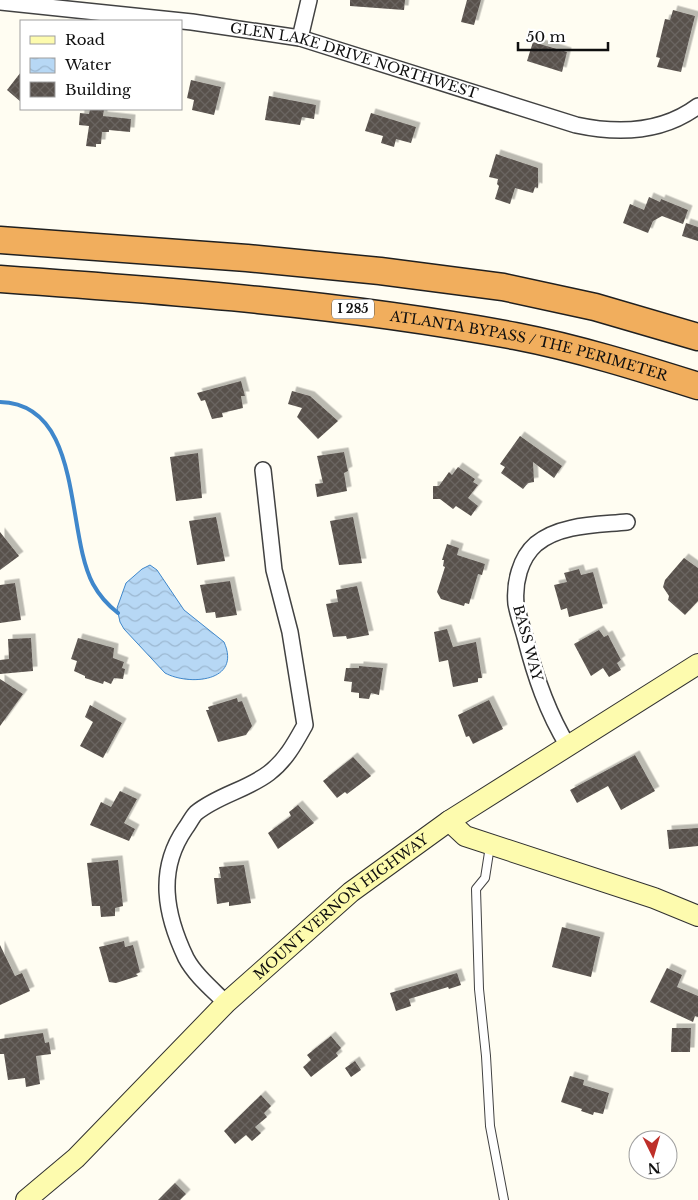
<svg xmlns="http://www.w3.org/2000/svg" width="698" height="1200" viewBox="0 0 698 1200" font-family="'Libre Baskerville',serif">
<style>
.water{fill:url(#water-waves);stroke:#3f87cb}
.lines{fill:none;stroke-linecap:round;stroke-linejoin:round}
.stream{stroke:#3f87cb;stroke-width:4}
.building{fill:url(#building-cross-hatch);filter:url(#shadow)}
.lane-casing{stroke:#424242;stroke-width:10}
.street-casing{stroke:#424242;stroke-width:18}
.secondary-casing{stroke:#313131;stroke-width:22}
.highway-casing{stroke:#202020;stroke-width:29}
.lane{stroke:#fff;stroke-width:8}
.street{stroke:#fff;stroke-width:15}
.secondary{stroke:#fdfbae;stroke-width:20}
.highway{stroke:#f1ae5d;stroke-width:26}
.labels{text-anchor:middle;stroke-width:5;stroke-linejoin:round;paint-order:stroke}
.shield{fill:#fff;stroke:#575757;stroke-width:1}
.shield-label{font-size:12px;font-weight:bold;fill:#0f0f0f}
.street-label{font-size:14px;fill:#0f0f0f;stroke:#fff}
</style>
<defs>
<pattern id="water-waves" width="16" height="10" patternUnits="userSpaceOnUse" patternTransform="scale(1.25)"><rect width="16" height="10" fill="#b7d8f5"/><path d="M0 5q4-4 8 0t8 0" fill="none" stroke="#9cb8d1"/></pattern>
<pattern id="building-cross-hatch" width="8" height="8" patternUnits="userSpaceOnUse" patternTransform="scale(1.25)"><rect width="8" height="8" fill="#58514c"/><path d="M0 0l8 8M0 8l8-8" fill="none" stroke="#6b6561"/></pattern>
<filter id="shadow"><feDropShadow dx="4.5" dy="-4.5" stdDeviation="0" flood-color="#0004"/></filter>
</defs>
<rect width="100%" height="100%" fill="#fffdf2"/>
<path class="water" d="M150,565L157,570L184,610L224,642C242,682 189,686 165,673L124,629L120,622L117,608L126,583L142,569Z"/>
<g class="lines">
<path class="stream" d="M0,402C84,404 65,532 93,584C99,595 109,606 118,613"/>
</g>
<path class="building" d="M350,0H405L404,10L350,6Z
M467,0H481L474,25L461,22Z
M673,10L695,16L681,72L657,67L660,58L656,57L665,19L670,20Z
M533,42L567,52L562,72L527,61Z
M21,72V102L7,90Z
M191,80L221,87L214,115L192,110L194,100L187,98Z
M269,96L316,105L314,119L302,117L300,125L265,120Z
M90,109H104L103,116L131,119L130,132L109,130V132H102L101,144H96V147L86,146L89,126L79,125L80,113L89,114Z
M371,113L416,127L411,143L396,139L394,147L381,143L383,136L365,131Z
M496,154L538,168V188L535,187L533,193L515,188L510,204L495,199L499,186L497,184L498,179L489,177Z
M649,197L660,202L661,199L688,210L683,224L662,216L653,221L648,233L623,223L630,204L644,210Z
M686,223L698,227V241L682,236Z
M241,381L245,396H241L243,408L222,413L223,417L212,419L205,400L201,401L197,393Z
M292,391L310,396L338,421L318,439L297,417L302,408L288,404Z
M520,436L562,466L554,478L533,462L534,482L528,483L523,489L501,473L505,467L500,464Z
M344,452L348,471L344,473L347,491L317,497L315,484L323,483L317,456Z
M198,453L202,498L176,501L170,457Z
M458,467L475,479L473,482L478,485L468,498L478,506L471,516L456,506L453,509L440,499H433V486H439L449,472L452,475Z
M216,517L225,561L197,565L189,521Z
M353,517L362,563L339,565L330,521Z
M0,532L19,556L0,570Z
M447,544L459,548L457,555L485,564L482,575L478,574L469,604L465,603L464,606L441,599L437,592L445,567L443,566L444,560H442Z
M684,558L698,568V601L685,615L668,600L669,596L663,587L665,580Z
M579,569L581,575L593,572L603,608L569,617L567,608L561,610L554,585L567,582L564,573Z
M230,581L237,615L216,618L215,612L206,613L200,585Z
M15,583L21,620L0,623V585Z
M357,586L369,635L347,639L346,636L333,637L326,604L338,602L336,590Z
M447,629L453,647L476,642L482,678H478V682L453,687L448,660L439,662L434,632Z
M599,630L604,637L608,635L621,660L617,663L621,670L609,677L603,668L591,676L574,644Z
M31,638L33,671L0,674V660L9,659L8,639Z
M78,638L114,648L113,658L124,662L122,668L125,669L123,679L114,678L111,684L104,681L103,684L85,678V676L74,671L77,661L71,659Z
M359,666L383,668L379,695L371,693L369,699L359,698V693L351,692L352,682L344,681L346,668H359Z
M0,679L23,694L0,726Z
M237,698L238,702L242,701L252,726L246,735L218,742L206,710H209L208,707Z
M489,700L503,729L473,744L469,736L466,737L458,715Z
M90,705L122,723L103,758L80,746L93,722L85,717Z
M635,755L655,791L621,810L608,786L577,803L570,790Z
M353,757L371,776L347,794L345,792L337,798L323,781Z
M120,791L137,799L124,823L135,829L129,841L90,825L101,802L111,807Z
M298,805L314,823L278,849L268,833L291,816L289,812Z
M698,828V846L669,849L667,830Z
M118,860L123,906L115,908V916L101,917L100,906H92L87,863Z
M244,865L251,903L229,906V902L217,904L214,878H221L219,867Z
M562,927L600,937L591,977L552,967Z
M124,941L125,947L133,945L140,972L136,974L138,976L116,983L109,982L99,947Z
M0,945L15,976L22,973L30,991L0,1005Z
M667,968L682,975L677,987L698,996V1017L695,1016L693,1022L650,1002Z
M457,973L461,985L449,989L448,987L409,999L411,1006L396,1011L390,993Z
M672,1028H691L690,1052H671Z
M43,1033L45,1043L49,1042L51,1054L36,1056L40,1084L26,1087L25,1078L8,1080L4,1054H0V1039Z
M331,1036L341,1048L336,1053L338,1056L311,1077L303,1067L311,1060L307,1055Z
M355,1061L361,1070L351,1077L345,1068Z
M570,1076L584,1080L583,1085L609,1093L603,1114L594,1112L593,1115L581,1111L582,1109L561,1102Z
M261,1095L271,1106L264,1113L267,1117L255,1127L261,1133L252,1141L246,1135L235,1144L224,1131Z
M175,1183L186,1194L180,1200H158Z"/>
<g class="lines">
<g class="lane-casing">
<path id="lane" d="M490,846L485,878L476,889L479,989L486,1056L490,1126L504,1200"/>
</g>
<g class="street-casing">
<g id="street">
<path id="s1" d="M0,2L192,22L300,38L576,125C618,134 662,133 698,106"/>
<path d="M300,38L309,0"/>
<path d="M568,746C547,712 535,676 525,637C522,626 518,615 516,604C514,583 520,558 536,544C560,524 598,525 627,522"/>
<path d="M226,1003C212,989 195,975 186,958C165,914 157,870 185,829C189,824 192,817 196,813C218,795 247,790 269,773C286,760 295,743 305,725L290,632L274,570L263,470"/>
</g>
</g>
<g class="secondary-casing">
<g id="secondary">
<path d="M449,821L465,836L654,898L698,916"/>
<path id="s2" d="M26,1200L76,1158L226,1003L351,892L449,821L698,664"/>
</g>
</g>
<g class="highway-casing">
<g id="highway">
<path d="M0,240L247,258L380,271L503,287L595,307L698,337"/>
<path id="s3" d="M0,279C173,291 345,304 515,336C577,348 638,367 698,386"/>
</g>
</g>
<use href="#lane" class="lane"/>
<use href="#street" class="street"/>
<use href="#secondary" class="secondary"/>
<use href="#highway" class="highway"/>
</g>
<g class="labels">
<rect class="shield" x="332" y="299.5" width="42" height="19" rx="4"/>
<g class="shield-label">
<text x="353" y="313">I 285</text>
</g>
<g class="street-label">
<text dy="5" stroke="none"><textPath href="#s1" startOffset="360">GLEN LAKE DRIVE NORTHWEST</textPath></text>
<text dy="5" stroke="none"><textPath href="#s3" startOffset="534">ATLANTA BYPASS / THE PERIMETER</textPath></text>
<text transform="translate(528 643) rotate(75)" y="5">BASS WAY</text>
<text dy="5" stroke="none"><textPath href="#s2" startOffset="431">MOUNT VERNON HIGHWAY</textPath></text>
</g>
</g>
<rect x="20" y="20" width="162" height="90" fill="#ffffff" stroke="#9f9f9f"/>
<rect x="30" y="36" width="25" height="8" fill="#fdfbae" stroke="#9f9f9f"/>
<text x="65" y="45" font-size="15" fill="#0f0f0f">Road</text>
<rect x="30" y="58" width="25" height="15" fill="url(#water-waves)" stroke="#9f9f9f"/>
<text x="65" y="70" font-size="15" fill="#0f0f0f">Water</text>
<rect x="30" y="82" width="25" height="15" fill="url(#building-cross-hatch)" stroke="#9f9f9f"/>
<text x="65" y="95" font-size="15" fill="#0f0f0f">Building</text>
<g transform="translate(653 1155) rotate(175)"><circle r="24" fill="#ffffff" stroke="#9f9f9f"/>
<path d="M0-4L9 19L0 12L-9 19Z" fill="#be2f29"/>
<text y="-8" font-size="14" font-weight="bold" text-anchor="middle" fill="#0f0f0f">N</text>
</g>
<path d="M518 42v8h90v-8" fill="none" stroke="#0f0f0f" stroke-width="2.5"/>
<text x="526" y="42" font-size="15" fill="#0f0f0f" stroke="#ffffff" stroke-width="4" paint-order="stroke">50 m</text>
</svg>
